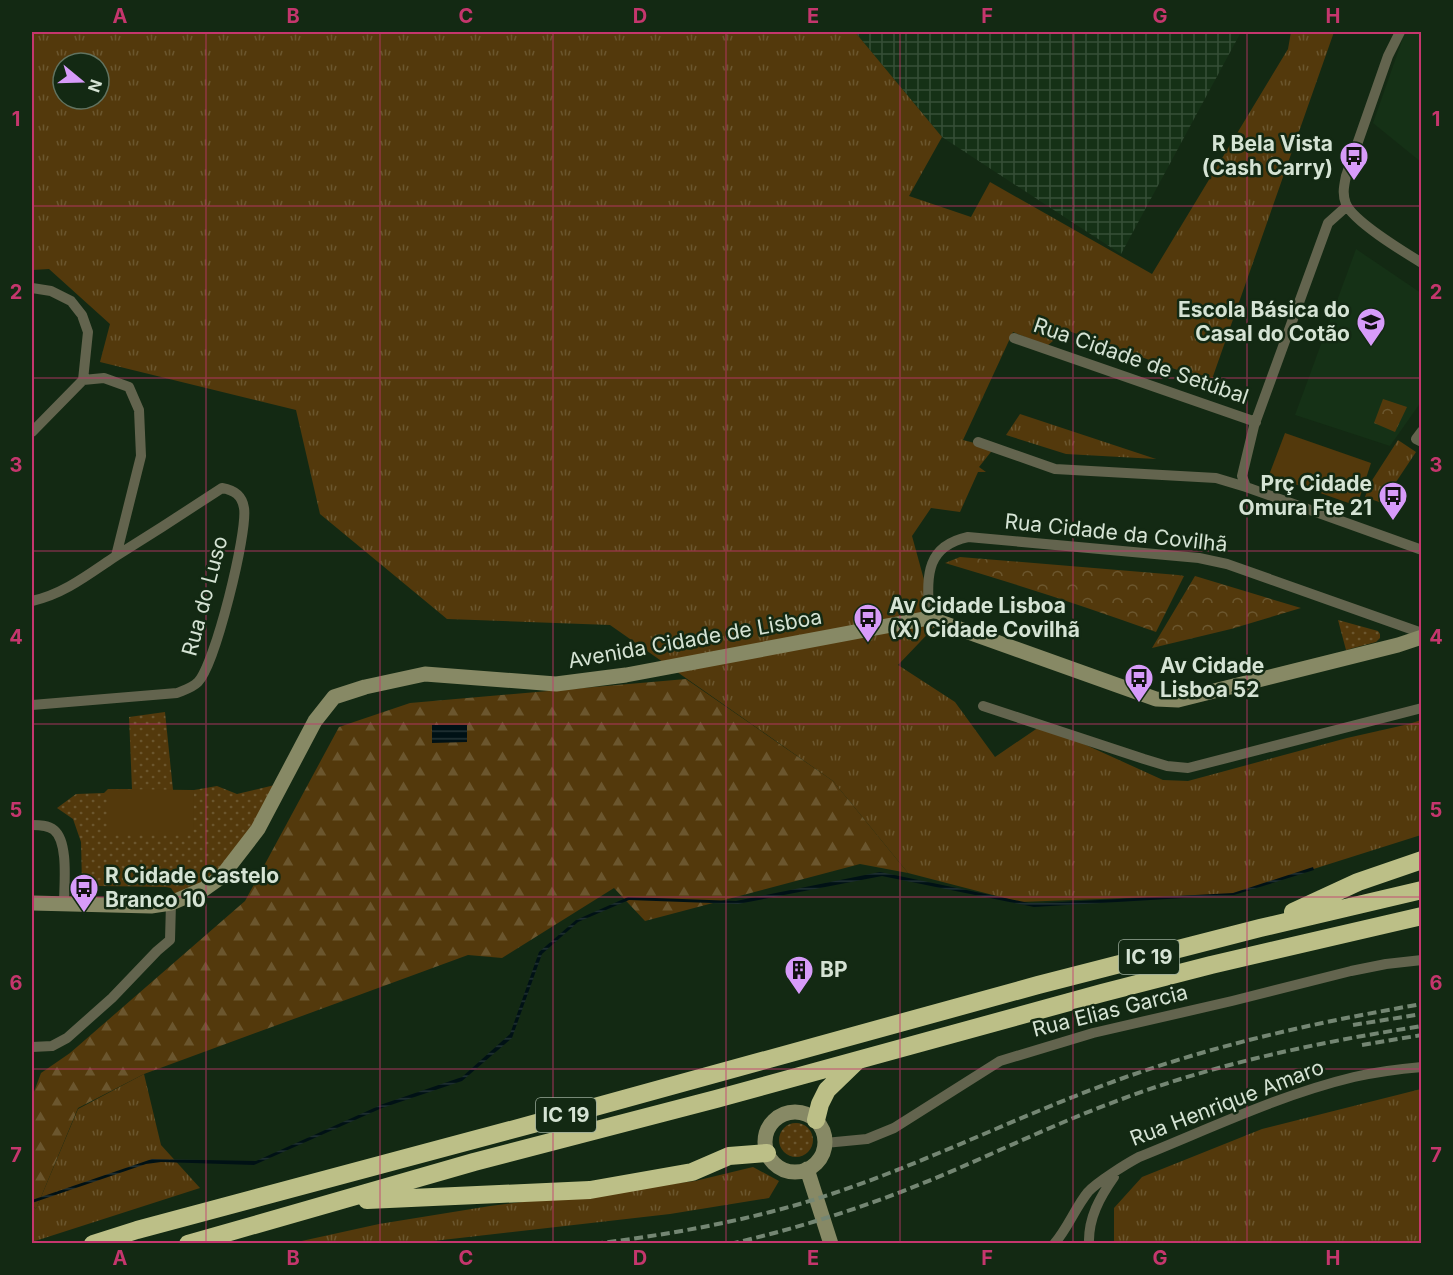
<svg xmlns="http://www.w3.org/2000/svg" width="1453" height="1275" viewBox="0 0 1453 1275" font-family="Inter,sans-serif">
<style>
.built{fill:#153116}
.industrial{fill:url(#industrial-grid)}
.grass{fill:url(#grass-tufts);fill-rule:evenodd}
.forest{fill:url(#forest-firs)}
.park{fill:url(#park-crowns)}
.garden{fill:url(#garden-dots)}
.pitch{fill:#53390c}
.water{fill:url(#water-rules)}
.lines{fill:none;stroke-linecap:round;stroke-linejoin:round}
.street{stroke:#63644e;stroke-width:10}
.secondary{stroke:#878965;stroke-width:15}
.highway{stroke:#bcbf87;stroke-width:18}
.rail{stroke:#748673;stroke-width:4;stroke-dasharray:9 4.5;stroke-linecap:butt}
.grid{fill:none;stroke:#c5366d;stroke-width:1.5;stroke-opacity:0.55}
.labels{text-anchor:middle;stroke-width:5;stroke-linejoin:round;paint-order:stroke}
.shield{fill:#132913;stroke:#9bab9a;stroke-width:1.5}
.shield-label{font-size:20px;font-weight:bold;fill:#d5e3d4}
.poi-label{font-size:21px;font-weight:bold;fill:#d5e3d4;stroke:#132913;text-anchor:start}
.street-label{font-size:21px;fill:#d5e3d4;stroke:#132913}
.neatline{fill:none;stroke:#c5366d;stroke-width:2}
.grid-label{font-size:20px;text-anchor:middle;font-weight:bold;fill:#c5366d}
</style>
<defs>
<pattern id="industrial-grid" width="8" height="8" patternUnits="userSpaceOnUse" patternTransform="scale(1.5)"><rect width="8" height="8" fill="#153116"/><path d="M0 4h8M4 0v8" fill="none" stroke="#364f37"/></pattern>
<pattern id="grass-tufts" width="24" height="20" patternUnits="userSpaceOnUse" patternTransform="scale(1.5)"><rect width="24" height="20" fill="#53390c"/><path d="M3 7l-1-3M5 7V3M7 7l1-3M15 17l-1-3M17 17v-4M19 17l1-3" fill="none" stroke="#6b562e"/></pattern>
<pattern id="forest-firs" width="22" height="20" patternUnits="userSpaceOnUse" patternTransform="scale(1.5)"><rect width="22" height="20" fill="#53390c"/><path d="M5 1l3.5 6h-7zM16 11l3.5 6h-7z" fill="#6b562e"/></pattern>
<pattern id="park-crowns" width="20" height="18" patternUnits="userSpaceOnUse" patternTransform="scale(1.5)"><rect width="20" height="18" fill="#53390c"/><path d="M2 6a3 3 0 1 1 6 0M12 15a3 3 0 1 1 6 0" fill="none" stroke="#6b562e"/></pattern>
<pattern id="garden-dots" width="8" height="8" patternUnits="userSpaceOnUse" patternTransform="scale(1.5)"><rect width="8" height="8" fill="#53390c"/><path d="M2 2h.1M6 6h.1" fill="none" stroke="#6b562e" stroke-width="1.8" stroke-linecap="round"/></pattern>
<pattern id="water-rules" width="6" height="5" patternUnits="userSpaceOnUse" patternTransform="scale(1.5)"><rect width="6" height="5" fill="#001115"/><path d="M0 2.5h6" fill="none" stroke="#243436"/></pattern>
</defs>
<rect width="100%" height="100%" fill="#132913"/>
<path class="built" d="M1405,32H1421V162L1373,123Z
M1356,249L1421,293V402L1390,446L1295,415Z"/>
<path class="industrial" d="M855,32H1241L1121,254L942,137Z"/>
<path class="grass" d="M32,32H855L942,137L909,196L971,217L990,182L1152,274L1288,49L1291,32H1334L1211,382L1066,330L1047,346L1013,332L963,440L994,448L979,467L986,472H978L960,512L931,508L912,536L929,598L940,621L898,665L955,702L995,757L1042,725L1163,780L1188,781L1347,738L1409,724L1421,720V835L1234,894L1020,902L908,873L833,781L610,625L447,619L320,514L296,410L100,362L110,324L49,269L32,270ZM63,63H99V99H63Z
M1020,414L1156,459L1066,454L1006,435Z
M1398,440L1416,452L1382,503L1365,497L1369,485Z
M144,1074L161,1145L200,1188L32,1242V1205L36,1209L78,1109Z
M1421,1089V1243H1114V1208L1142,1177L1262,1129Z
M753,1167L779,1181L769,1198L670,1214L416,1243L288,1244L379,1224L490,1206L695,1181Z"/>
<path class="forest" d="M686,679L833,781L908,873L860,864L645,921L614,888L502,958L468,955L144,1074L78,1108L36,1209L32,1205V1097L41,1073L70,1053L245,901L339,727L410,703Z"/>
<path class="park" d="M1383,399L1407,407L1395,432L1374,423Z
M960,557L1178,575L1184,576L1156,632C1087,607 1016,584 945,563Z
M1195,576L1301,608L1231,629L1152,648Z"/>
<path class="garden" d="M1338,620L1378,631L1380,634V638L1376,642L1346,650Z
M165,712L173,790H194L217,786L237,794L279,784L268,807L219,872L202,883L175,894L171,888L166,887L100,886L82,884L81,842L73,819L57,808L76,794L104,793L108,789H132L129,717Z
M779 1140a17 17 0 1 1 34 0a17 17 0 1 1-34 0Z"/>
<path class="pitch" d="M1285,433L1371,463L1357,506L1269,475Z
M108,789L194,790L193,835H108Z"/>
<path class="water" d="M432,725H467V742L432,743Z
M1313,867L1314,870L1234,895L1034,907L882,876L738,904L629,900L578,922L542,954L512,1038L462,1081L382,1108L254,1165L161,1162L146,1164L32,1203V1200L152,1159L256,1161L383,1104L462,1077L510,1034L539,952L576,920L628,897L736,901L880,872L1029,903H1043L1233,893Z"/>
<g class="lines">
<path class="street" d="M1400,32L1388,56L1346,176C1344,186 1342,194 1346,204C1354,222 1404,252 1422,263
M1347,206L1328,223L1254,426L1242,476L1246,487L1422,550
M32,288L51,291L71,301L82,315L88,332L83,380L32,432
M1014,338L1256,422
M1422,431L1416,439L1422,442
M978,442L1055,469L1216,478L1246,487
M32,601C64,594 89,574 116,556L141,456L139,410L129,387L104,378L83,380
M929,618C928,581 922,547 968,537L1199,558L1227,564L1422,633
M32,705L177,693C184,690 192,688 198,682C215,665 248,532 244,508C242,495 234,490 222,488L162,527L116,556
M983,706L1144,759L1167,766L1188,768L1422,708
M32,825C39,825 48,825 54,830C69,842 64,886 64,904
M32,1047L52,1046L67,1038L112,998L157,951L170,940L171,903
M825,1143L867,1139L894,1128L1000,1061L1093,1033L1232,1001L1351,971L1386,964L1422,960
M1054,1244C1068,1228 1075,1208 1088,1192C1097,1182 1126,1164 1139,1157C1209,1129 1279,1095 1354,1077C1376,1072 1399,1069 1422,1067
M1089,1244C1088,1218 1100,1197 1114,1177"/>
<path class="secondary" d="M32,903L151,906L171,903L204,889L221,877L258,829L315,721L334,697L365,687L425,674L556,684L626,675L929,618L1156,699L1178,700L1398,645L1422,637
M765 1142a30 30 0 1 1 60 0a30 30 0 1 1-60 0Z
M807,1169L831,1244"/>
<path class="highway" d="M1293,912L1358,882L1422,860
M816,1120L820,1104L827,1090L857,1061
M367,1200L590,1190L692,1172L729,1156L767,1153
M93,1244L137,1230L533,1124L1038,985L1260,928L1422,890
M188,1244L474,1162L716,1099L1102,993L1211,965L1422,916"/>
<path class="rail" d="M1353,1025L1422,1014
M1362,1045L1422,1035
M594,1244C665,1235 735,1223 803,1203C910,1171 1010,1119 1115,1081C1214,1045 1317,1022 1422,1004
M730,1244C795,1229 859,1209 921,1184C988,1157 1053,1124 1122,1099C1218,1063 1320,1042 1422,1026"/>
</g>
<path class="grid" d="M206,32V1244M380,32V1244M553,32V1244M726,32V1244M900,32V1244M1073,32V1244M1247,32V1244M32,206H1422M32,378H1422M32,551H1422M32,724H1422M32,897H1422M32,1069H1422"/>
<defs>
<g id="bus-pin" transform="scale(1.5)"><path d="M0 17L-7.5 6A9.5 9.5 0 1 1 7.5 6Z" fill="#d79bf9" stroke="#132913"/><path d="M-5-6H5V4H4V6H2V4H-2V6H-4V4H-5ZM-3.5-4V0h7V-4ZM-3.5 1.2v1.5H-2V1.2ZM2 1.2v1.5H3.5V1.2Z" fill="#111"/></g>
<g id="school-pin" transform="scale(1.5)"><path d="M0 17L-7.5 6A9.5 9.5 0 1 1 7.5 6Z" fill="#d79bf9" stroke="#132913"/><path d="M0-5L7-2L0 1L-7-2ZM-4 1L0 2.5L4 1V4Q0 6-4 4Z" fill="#111"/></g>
<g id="building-pin" transform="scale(1.5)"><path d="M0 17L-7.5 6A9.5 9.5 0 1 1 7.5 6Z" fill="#d79bf9" stroke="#132913"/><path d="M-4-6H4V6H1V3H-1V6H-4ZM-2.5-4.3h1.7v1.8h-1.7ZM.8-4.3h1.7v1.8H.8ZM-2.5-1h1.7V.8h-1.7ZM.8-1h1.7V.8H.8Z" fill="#111"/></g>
</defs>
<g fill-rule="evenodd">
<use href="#bus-pin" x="1354" y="156"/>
<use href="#school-pin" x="1371" y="322"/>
<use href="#bus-pin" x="1393" y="496"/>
<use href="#bus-pin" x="868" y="618"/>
<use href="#bus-pin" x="1139" y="678"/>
<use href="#bus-pin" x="84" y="888"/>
<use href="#building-pin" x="799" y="970"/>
</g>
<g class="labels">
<g class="shield">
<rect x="1119" y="940" width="60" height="34" rx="4.5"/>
<rect x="536" y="1098" width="60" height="34" rx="4.5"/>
</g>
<g class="shield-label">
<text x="1149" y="964">IC 19</text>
<text x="566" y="1122">IC 19</text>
</g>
<g class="poi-label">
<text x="1333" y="151" text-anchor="end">R Bela Vista<tspan x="1333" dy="24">(Cash Carry)</tspan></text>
<text x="1350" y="317" text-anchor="end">Escola Básica do<tspan x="1350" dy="24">Casal do Cotão</tspan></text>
<text x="1372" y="491" text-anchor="end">Prç Cidade<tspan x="1372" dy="24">Omura Fte 21</tspan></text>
<text x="889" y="613">Av Cidade Lisboa<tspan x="889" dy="24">(X) Cidade Covilhã</tspan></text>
<text x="1160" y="673">Av Cidade<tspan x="1160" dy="24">Lisboa 52</tspan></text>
<text x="105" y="883">R Cidade Castelo<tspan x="105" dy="24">Branco 10</tspan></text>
<text x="820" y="977">BP</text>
</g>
<g class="street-label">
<text transform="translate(1141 361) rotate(19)" y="7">Rua Cidade de Setúbal</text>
<text transform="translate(1116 533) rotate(6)" y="7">Rua Cidade da Covilhã</text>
<text transform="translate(205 596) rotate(-75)" y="7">Rua do Luso</text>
<text transform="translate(695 639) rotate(-10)" y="7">Avenida Cidade de Lisboa</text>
<text transform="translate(1110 1011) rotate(-14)" y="7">Rua Elias Garcia</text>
<text transform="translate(1227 1103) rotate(-21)" y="7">Rua Henrique Amaro</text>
</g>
</g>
<rect width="1453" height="1275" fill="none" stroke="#132913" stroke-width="66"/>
<g transform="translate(81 81) rotate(109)"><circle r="28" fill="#132913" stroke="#617360" stroke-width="1.5"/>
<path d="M0-4.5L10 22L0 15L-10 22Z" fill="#d79bf9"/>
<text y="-9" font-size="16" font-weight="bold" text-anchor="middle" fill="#d5e3d4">N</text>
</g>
<rect x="33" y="33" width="1387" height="1209" class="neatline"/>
<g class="grid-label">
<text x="120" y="23">A</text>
<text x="293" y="23">B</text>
<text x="466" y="23">C</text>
<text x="640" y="23">D</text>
<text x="813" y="23">E</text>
<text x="987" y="23">F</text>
<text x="1160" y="23">G</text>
<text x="1333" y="23">H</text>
<text x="16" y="126">1</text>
<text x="1436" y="126">1</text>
<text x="16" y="299">2</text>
<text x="1436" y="299">2</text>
<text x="16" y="472">3</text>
<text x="1436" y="472">3</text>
<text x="16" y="644">4</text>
<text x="1436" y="644">4</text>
<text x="16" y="817">5</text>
<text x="1436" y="817">5</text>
<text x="16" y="990">6</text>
<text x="1436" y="990">6</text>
<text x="16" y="1162">7</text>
<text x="1436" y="1162">7</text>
<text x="120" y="1265">A</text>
<text x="293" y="1265">B</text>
<text x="466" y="1265">C</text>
<text x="640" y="1265">D</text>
<text x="813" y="1265">E</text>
<text x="987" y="1265">F</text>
<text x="1160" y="1265">G</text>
<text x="1333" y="1265">H</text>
</g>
</svg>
